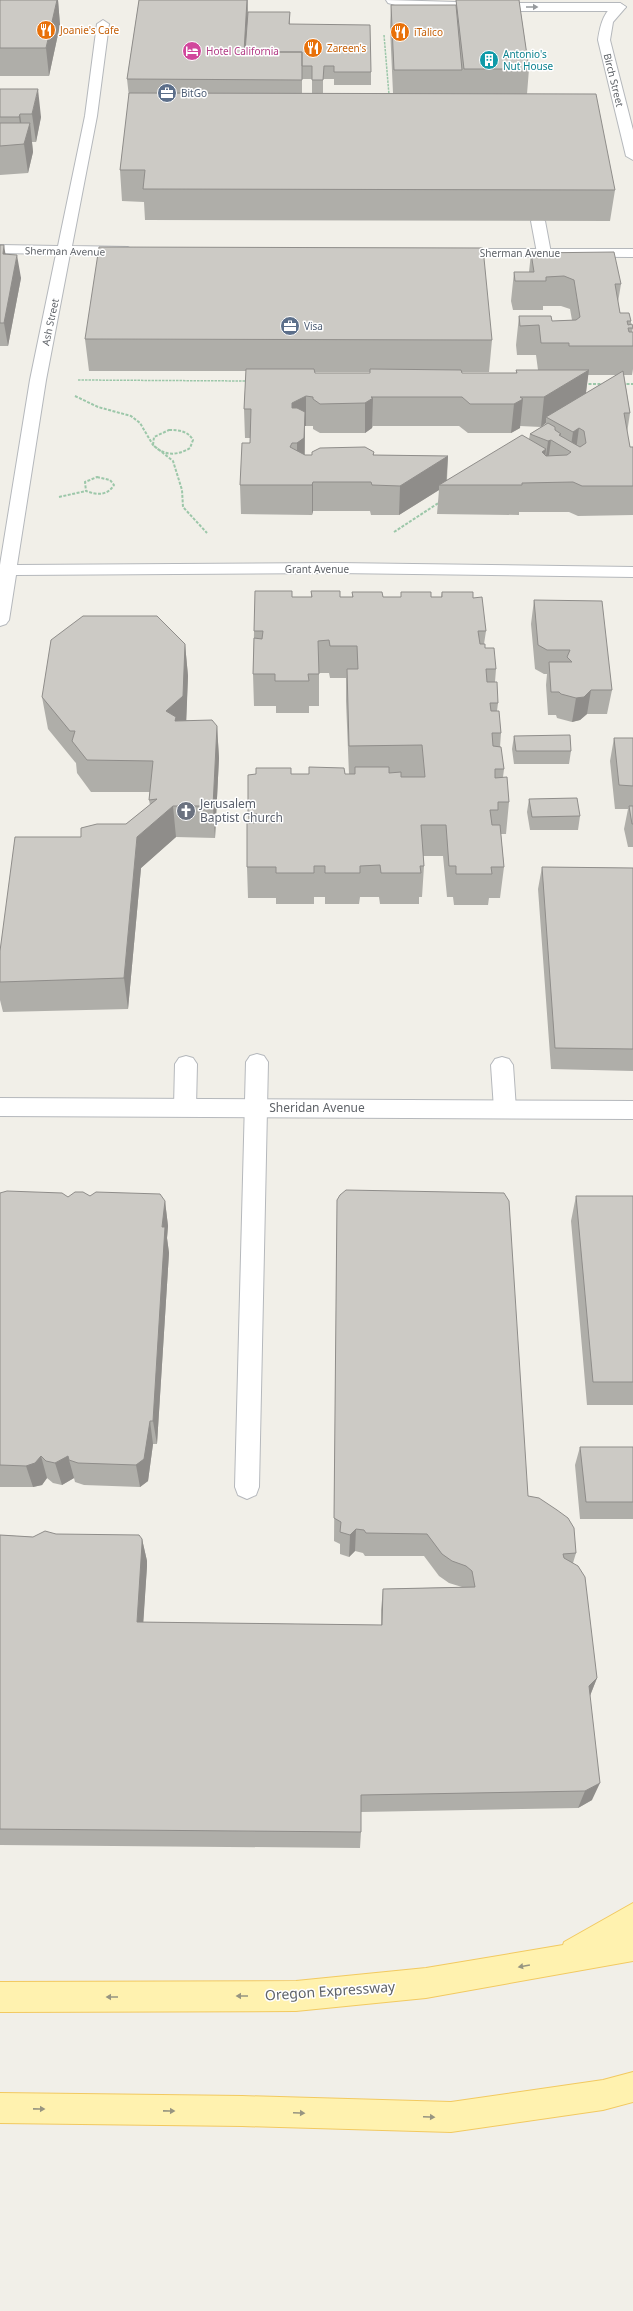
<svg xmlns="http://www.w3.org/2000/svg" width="633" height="2311" viewBox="0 0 633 2311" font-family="'Noto Sans',sans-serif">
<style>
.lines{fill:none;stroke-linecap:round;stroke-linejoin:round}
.service-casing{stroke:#b5b8bc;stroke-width:2}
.pedestrian-casing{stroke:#b5b8bc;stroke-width:2}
.minor-casing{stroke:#b5b8bc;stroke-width:2}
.tertiary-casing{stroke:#b5b8bc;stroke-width:2}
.primary-casing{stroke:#f2c960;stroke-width:2}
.path-far1{stroke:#9cc7a9;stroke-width:1.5;stroke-dasharray:2.5 1;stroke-linecap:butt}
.path{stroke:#9cc7a9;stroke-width:2;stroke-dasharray:3 1.5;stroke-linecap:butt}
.service{fill:#fff;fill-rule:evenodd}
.pedestrian{fill:#fff;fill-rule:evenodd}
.minor{fill:#fff;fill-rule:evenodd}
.tertiary{fill:#fff;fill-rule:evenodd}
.primary{fill:#fff2af;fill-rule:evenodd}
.wall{fill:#afaea9;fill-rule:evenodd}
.shaded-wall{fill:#8f8d8a}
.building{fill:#cccac5;stroke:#8f8d8a}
.oneway{fill:#979a9d}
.oneway2{fill:#979581}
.labels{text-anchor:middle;stroke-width:3;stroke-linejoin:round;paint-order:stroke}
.far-food-label{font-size:10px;fill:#c56008;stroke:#fff;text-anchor:start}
.far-hotel-label{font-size:10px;fill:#b23c85;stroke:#fff;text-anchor:start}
.far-culture-label{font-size:10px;fill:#0d838f;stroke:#fff;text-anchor:start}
.far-street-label{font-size:10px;fill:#5f6368;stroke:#fff}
.far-service-label{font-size:10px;fill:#4e5e75;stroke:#fff;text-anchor:start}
.worship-label{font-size:12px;fill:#5b616d;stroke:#fff;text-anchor:start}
.street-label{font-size:12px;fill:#5f6368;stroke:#fff}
.near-street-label{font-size:14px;fill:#5f6368;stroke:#fff}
</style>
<rect width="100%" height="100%" fill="#f1efe8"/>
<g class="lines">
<g class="service-casing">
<path id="service" d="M538,217L545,221L551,253L544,257L537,253L531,221Z
M257,1054L264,1056L268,1062L259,1487L256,1495L247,1499L238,1495L235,1487L246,1062L250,1056Z
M186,1056L193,1058L197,1064L196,1107L193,1113L185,1116L177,1113L174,1107L175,1064L179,1058Z
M502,1057L509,1059L513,1065L516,1109L513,1115L505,1118L497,1115L494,1109L491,1065L495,1059Z"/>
</g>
<g class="pedestrian-casing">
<path id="pedestrian" d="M386,0L493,3H620L626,7L620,11H493L402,7L388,3Z"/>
</g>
<g class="minor-casing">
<path id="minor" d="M103,20L109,24L97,116L72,246L128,247L135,251L128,255L70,254L46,380L17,565L336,563L633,567V577L336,573L16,575L9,620L6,624L0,626V565L30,380L56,254L0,253V245L58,246L85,116L97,24Z
M454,249H633V257L449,256L447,253L449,250Z
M0,1098L633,1101V1119L0,1116Z"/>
</g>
<g class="tertiary-casing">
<path id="tertiary" d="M620,3L626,7L613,22L610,40L633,130V160L626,156L598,40C600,26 604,7 620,3Z"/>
</g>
<g class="primary-casing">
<path id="primary" d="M633,1903V1961L426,1998L296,2011L0,2012V1982L296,1981L426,1968L563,1945L564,1942Z
M633,2072V2102L603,2110L451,2132L242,2126L0,2123V2093L242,2096L451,2102L603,2080Z"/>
</g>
<path class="path-far1" d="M384,35L389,95
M78,380L247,381"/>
<path class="path" d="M584,384H603
M622,384H633
M75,396L98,407L131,416L140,423L153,445L173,461L182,490L183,507L207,533
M169,430C179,430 188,431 193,440L190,448C177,456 164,456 153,445L154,437Z
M97,477L110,480L114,485C107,496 97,495 86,491L85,482Z
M59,497L86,491
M394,532L440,502"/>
<use href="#service" class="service"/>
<use href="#pedestrian" class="pedestrian"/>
<use href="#minor" class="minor"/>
<use href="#tertiary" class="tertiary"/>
<use href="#primary" class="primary"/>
</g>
<path class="wall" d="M0,0H58L60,25L49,76H0Z
M139,0H248V12H290V24L371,72V85H334V79H323V93H461V89V93H393L390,27L391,5L456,6V0H519L529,69L527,94L615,190L610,221L145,220L144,202L122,201L120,170L129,97L127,79ZM302,79H312V93H302Z
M0,89L41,117L36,142H32L33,152L28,173L0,175Z
M0,245L21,278L8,346H0Z
M531,253L621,284L618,302L620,313L631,321V324L633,328L632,332H633V369L632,375H624L630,413L627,433L630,447H633V515L578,516L569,512H519V515L437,514L439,490L399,515H371L370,511H313L312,515L241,514L240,485L250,443V438H245L244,409L246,371H89L85,339L492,340L489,372H462V373H516V370H538L536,355H517L516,345L519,316L552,321L572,320L570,309L561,306H543V310H513L511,301L514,272H529ZM315,372H370V373H315ZM588,375H616L586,393ZM546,423V424L530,434L529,439L447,480L448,456L374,455V452L312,455H305V426H313V429L320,433H365L372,428L373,426H459L468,433H511L520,428V426L541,427Z
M311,591L340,597H352V592L383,597H441L442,592L473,598L486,631L484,644L485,648L496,669L495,682L498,703L497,711L501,733L500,747L504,769L503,777L509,802L506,834H501L504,867L500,898H489L488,905H454L453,897H447L443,856H423L424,866L422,897H419V904H380L379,897H360L359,904H325V897H314V904H276V898H248L247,867L248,823V814L291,774H349L346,701V678H330L329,673H319V706H309V713H276V706H254L253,674L254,631L292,597H311Z
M534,600L612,690L607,714H587L580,720L572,722L557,718L556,715H548L546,685L547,674H544L535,669L531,624Z
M185,644L188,676L186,720L217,726L219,758L215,838L176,837L141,868L128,1009L3,1012L0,1000V951L81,837L126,824L150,805L149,800L150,792H91L77,773L76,763L75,762L48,729L42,697Z
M514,736L571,751L569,764H514L512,749Z
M614,738H633V847H628L624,829L628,809H615L610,761Z
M529,799L580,816L578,830H530L527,812Z
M542,867L633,868V1071L551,1069L538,889Z
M0,1193L68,1197L90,1196L165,1201L168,1226L167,1238L169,1253L157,1444H153L148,1481L140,1487L84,1485L75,1482L74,1478L62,1485L53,1483L47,1478L42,1485L33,1487H0Z
M576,1196H633V1405H587L571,1221Z
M337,1228L528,1496L576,1553L573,1563L597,1678L590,1696L592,1800L578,1808L361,1812V1832L360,1848L0,1845V1535L33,1537L56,1534L142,1539L147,1561V1566L143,1622L381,1625V1610L383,1589L462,1587L449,1583L439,1576L424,1556H365L363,1553L355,1551L349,1557L340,1554V1544L334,1541Z
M580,1447H633V1519H580L575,1465Z"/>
<path class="shaded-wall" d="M57,0H58L60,25L49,76L46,48Z
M247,0L248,24L245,66L244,52Z
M38,89L41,117L36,142L32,114Z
M20,114L24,142L23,145L19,117Z
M30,123L33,152L28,173L24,144Z
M4,245L8,269L3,254Z
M17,255L21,278L8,346L4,323Z
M589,370L585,399L546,417V423L541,427L544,397Z
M306,396V426H305L304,468L297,472V443L292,433V403Z
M373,398L372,428L365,433V403Z
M523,399L520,428L511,433L514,404Z
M579,428L575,458L570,452L573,432Z
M551,440L547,469L544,471L548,441Z
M546,449L543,478L542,452Z
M448,456L446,485H439V490L399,515L400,486Z
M313,482V511L312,515V485Z
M185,644L188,676L186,728L177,736L166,711Z
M591,690L587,714L580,720L572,722L576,698Z
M217,726L219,758L215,838L213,806Z
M173,806L176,837L141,868L128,1009L124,978L137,837Z
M165,1201L168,1226L167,1238L169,1253L157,1444L153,1421L162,1227Z
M150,1421L153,1444L148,1481L140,1487L136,1465Z
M41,1456L47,1478L42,1485L33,1487L26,1466Z
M68,1456L74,1478L62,1485L55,1463Z
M356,1529L355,1551L349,1557L350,1535Z
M142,1539L147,1561V1566L142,1643L137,1622Z
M597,1678L589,1698V1686Z
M600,1783L592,1800L578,1808L585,1791Z"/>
<path class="building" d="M0,0H57L46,48H0Z
M139,0H247L244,52H302V80L127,79Z
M456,0H519L529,69H464Z
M391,5H456L462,70H394Z
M248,12H290L289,24L370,25L371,72H334V66H324L323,80H312V66H302V52H245Z
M0,89H38L32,114H20L19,117H0Z
M129,93L596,94L615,190L143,189L145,170H120Z
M0,123H30L24,144L0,146Z
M0,245H4L3,254L17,255L4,323H0Z
M99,247L483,248L492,340L85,339Z
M614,252L621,284H615L620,313H629L631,321H627L628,325L632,324L633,328H628L629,332H633V346H569V343H541L539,325L520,326L519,316H551L552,321L576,320L580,317L574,280L564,276L546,277V281H515L514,272H534L531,253Z
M246,369H314L315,373H370V369L461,370L462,373H517L516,370H589L544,397H520L523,399L514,404H470L462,397H371L373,398L365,403L320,404L313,399V397L306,396L292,403V408H297L305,412L304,438L297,443H292L290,447L305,455H312V452L320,448L365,447L374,452L373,455L448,456L400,486L372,485L371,482H313L312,485H240L242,443H250L251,409H244Z
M623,371L630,413H624L630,447H633V486H582L573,482L522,483V485H439L522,435L546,449L542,452L546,456L567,455L571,452L551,440L548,441L530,434L548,423L555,427V430L561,434L559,435L580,447L586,443L584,431L579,428L573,432L546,417Z
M255,591H292V597H312L311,591H340V597H353L352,592H382L383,597H401V592H431V597H442V592H473V598L482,597L486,631H478L480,644H485V648H494L496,669H486L487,682H497L498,703H490L491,711H499L501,733H492L493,746L501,747L504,769H495V778L507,777L509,802H498V810H490L492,825H500L504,867H491L492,874H456V866H449L446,825H421L424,866H420L421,873H381L380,865L360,866V873H325V866H314V873H276V867H247V823H257V814H248V775L256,774V768H291V774H309V767L344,768L345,774H355V767H389V773L401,772V777H425L422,745L349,746L347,669H358L357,646H330L329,640L318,641L319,674H308L309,681H275V674H253L254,638L262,639L263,631H254Z
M534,600L602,601L612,690H591L584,697L576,698L561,694L559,692H551L549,662H572L567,657L570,650H547L538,645Z
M83,616H157L185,644L183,696L166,711L176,717L175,721L212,720L217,726L213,806H173L137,837L124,978L0,982V951L15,837H81V828L97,824H126L157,799L149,800L153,761L87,760L72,741L75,731H70L42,697L51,640Z
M570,735L571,751H516L514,736Z
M614,738H633V786L619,785Z
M577,798L580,816L532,817L529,799Z
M629,806H633V824H632Z
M542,867L633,868V1049L555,1048Z
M346,1190L504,1193L509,1201L528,1496L539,1498L557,1510L568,1518L574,1528L576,1553L563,1554L564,1558L578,1566L585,1577L597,1678L589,1686L600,1783L585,1791L361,1795V1832L0,1829V1535L33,1537L45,1531L56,1534L139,1535L142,1539V1544L137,1622L382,1625L383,1589L475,1587L472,1571L466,1566L452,1561L442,1554L427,1534L366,1533L364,1530L356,1529L350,1535L340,1532L341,1522L334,1518L337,1200L340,1195Z
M7,1191L62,1193L68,1197L75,1192H83L90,1196L96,1192L160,1194L165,1201L162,1227H165L153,1421H150L144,1459L136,1465L78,1463L69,1460L68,1456L55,1463L46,1461L41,1456L35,1463L26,1466L0,1465V1193Z
M576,1196H633V1382H593Z
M580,1447H633V1502H586Z"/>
<defs><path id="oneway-solid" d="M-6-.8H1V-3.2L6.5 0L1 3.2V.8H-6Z"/></defs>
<use class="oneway" href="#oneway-solid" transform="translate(532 7)"/>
<g class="oneway2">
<use href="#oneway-solid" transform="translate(524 1966) rotate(170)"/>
<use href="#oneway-solid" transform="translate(242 1996) rotate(180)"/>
<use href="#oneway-solid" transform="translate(112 1997) rotate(180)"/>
<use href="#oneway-solid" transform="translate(39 2109) rotate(1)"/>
<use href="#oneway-solid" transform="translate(169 2111) rotate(1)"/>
<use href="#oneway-solid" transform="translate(299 2113) rotate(2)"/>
<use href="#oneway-solid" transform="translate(429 2117) rotate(2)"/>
</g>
<defs>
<g id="restaurant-disc" transform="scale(1)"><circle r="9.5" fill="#e8710a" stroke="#fff"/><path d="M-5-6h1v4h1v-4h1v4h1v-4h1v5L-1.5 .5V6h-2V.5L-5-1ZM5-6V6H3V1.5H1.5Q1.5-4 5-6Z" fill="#fff"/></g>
<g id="hotel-disc" transform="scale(1)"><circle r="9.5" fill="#d1479c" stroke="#fff"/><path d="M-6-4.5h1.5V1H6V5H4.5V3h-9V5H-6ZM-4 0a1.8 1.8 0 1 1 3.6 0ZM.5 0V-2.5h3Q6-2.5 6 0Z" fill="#fff"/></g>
<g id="building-disc" transform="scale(1)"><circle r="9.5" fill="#0f9aa8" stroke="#fff"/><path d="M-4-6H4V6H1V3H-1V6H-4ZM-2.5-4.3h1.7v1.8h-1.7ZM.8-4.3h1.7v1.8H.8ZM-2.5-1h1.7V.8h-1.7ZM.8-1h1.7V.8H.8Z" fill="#fff"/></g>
<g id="office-disc" transform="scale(1)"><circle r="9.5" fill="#5c6f8a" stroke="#fff"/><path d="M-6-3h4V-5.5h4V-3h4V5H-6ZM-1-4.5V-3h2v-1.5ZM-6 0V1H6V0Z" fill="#fff"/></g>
<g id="church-disc" transform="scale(1)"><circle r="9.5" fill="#6b7280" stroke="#fff"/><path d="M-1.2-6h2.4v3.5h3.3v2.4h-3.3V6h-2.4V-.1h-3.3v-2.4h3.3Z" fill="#fff"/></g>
</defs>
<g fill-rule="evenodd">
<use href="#restaurant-disc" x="46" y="30"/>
<use href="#restaurant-disc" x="400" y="32"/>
<use href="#restaurant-disc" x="313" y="48"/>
<use href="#hotel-disc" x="192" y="51"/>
<use href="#building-disc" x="489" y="60"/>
<use href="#office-disc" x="167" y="93"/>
<use href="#office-disc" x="290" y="326"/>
<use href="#church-disc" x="186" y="811"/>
</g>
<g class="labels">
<g class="far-food-label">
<text x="60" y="34">Joanie's Cafe</text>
<text x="414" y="36">iTalico</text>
<text x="327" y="52">Zareen's</text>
</g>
<g class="far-hotel-label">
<text x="206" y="55">Hotel California</text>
</g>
<g class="far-culture-label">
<text x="503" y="58">Antonio's<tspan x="503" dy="12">Nut House</tspan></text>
</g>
<g class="far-street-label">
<text transform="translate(614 80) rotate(76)" y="4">Birch Street</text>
<text transform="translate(65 251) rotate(1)" y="4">Sherman Avenue</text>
<text x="520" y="257">Sherman Avenue</text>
<text transform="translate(50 322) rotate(-78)" y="4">Ash Street</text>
<text x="317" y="573">Grant Avenue</text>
</g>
<g class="far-service-label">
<text x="181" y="97">BitGo</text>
<text x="304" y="330">Visa</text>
</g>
<g class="worship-label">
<text x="200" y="808">Jerusalem<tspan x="200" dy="14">Baptist Church</tspan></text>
</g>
<g class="street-label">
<text x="317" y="1112">Sheridan Avenue</text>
</g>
<g class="near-street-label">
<text transform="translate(330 1991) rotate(-4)" y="5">Oregon Expressway</text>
</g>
</g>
</svg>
